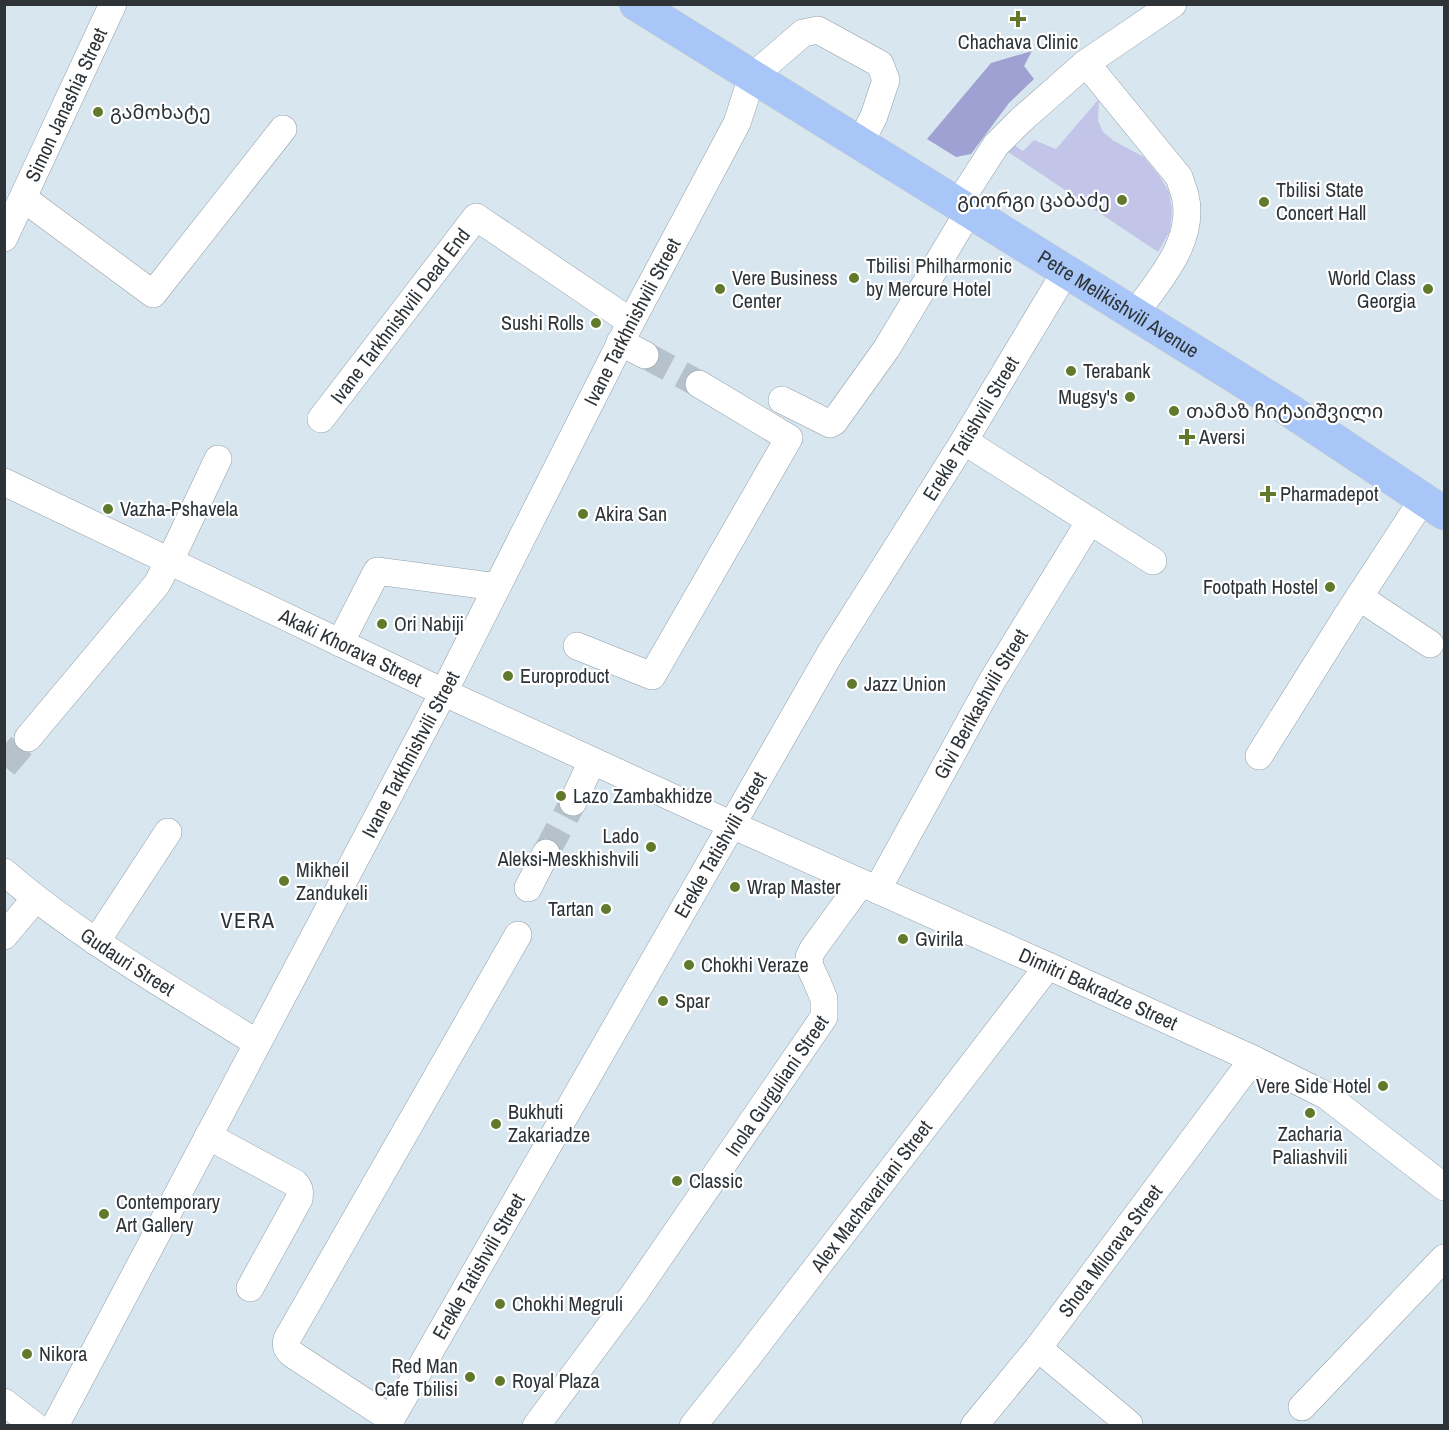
<svg xmlns="http://www.w3.org/2000/svg" width="1449" height="1430" viewBox="0 0 1449 1430" font-family="'Archivo Narrow','Noto Sans Georgian',sans-serif">
<style>
.green{fill:#c2c5e7}
.forest{fill:#9ea1d2}
.lines{fill:none;stroke-linecap:round;stroke-linejoin:round}
.minor-tunnel{stroke:#b6c2cb;stroke-width:27;stroke-dasharray:27 14;stroke-linecap:butt}
.minor-casing{stroke:#919ea7;stroke-width:28}
.major-casing{stroke:#c4c6c7;stroke-width:34}
.minor{stroke:#fff;stroke-width:27}
.major{stroke:#a8c7f8;stroke-width:33}
.poi-dot{fill:#61792b;stroke:#fff;stroke-width:2}
.labels{text-anchor:middle;stroke-width:4.5;stroke-linejoin:round;paint-order:stroke}
.poi-label{font-size:20px;fill:#2e3337;stroke:#fff;text-anchor:start}
.street-label{font-size:20px;fill:#2e3337;stroke:#fff}
.quarter-label{font-size:22px;letter-spacing:1.5px;fill:#2e3337;stroke:#fff}
</style>
<rect width="100%" height="100%" fill="#d8e6f0"/>
<path class="green" d="M1099,99L1098,121L1103,132L1114,141L1144,157L1160,177L1169,192L1172,210L1170,231L1158,252L1005,150L1010,142L1023,151L1034,140L1056,149Z"/>
<path class="forest" d="M1032,51L1024,66L1034,79L1009,103L971,154L956,157L927,139L991,63Z"/>
<g class="lines">
<path class="minor-tunnel" d="M645,355L699,384
M4,766L28,738
M546,853L573,802"/>
<g class="minor-casing">
<g id="minor">
<path d="M1086,63L1179,177C1181,183 1183,189 1185,195C1196,241 1159,280 1134,315"/>
<path d="M23,198L153,294L283,129"/>
<path d="M958,204L996,145L1021,120L1086,63L1173,4"/>
<path id="s1" d="M4,238L113,4"/>
<path d="M620,342L645,355"/>
<path d="M782,400L830,424L834,422L887,348L969,211"/>
<path id="s2" d="M321,419L476,217L631,322"/>
<path d="M964,441L1153,561"/>
<path id="s3" d="M4,482L443,692L732,825L1048,966L1253,1059L1327,1096L1444,1187"/>
<path d="M1359,597L1430,644"/>
<path d="M340,643L377,571L497,587"/>
<path d="M577,646L652,676L789,438L699,384"/>
<path d="M28,738L157,584L177,546L218,459"/>
<path d="M1259,756L1348,614L1423,499"/>
<path d="M573,802L592,761"/>
<path id="s4" d="M4,872C82,939 171,989 257,1043"/>
<path d="M528,888L546,853"/>
<path id="s5" d="M877,890L992,681L1090,521"/>
<path d="M4,936L35,899"/>
<path d="M96,942L168,832"/>
<path d="M208,1136L295,1183C300,1188 300,1192 299,1199L250,1288"/>
<path d="M1038,1348L1129,1424L1127,1426"/>
<path d="M4,1402L35,1426"/>
<path d="M1302,1407L1444,1258"/>
<path d="M391,1419L292,1354C287,1349 285,1346 287,1339L518,935"/>
<path id="s6" d="M55,1426L451,678L631,322L737,123L752,77L803,33L818,30L880,64L886,80L874,116L860,144"/>
<path id="s7" d="M387,1426L831,652L964,441L1066,271"/>
<path id="s8" d="M536,1426L634,1294L824,1017V999L817,982L810,967L809,957L813,949L861,883"/>
<path id="s9" d="M693,1426L750,1354L1048,966"/>
<path id="s10" d="M974,1426L1038,1348L1253,1059"/>
</g>
</g>
<g class="major-casing">
<g id="major">
<path id="s11" d="M636,4L1289,410L1444,513"/>
</g>
</g>
<use href="#minor" class="minor"/>
<use href="#major" class="major"/>
</g>
<g class="poi-dot">
<path d="M1015 10h6v6h6v6h-6v6h-6v-6h-6v-6h6z"/>
<circle cx="98" cy="112" r="6"/>
<circle cx="1122" cy="200" r="6"/>
<circle cx="1264" cy="202" r="6"/>
<circle cx="854" cy="278" r="6"/>
<circle cx="720" cy="289" r="6"/>
<circle cx="1428" cy="289" r="6"/>
<circle cx="596" cy="323" r="6"/>
<circle cx="1071" cy="371" r="6"/>
<circle cx="1130" cy="397" r="6"/>
<circle cx="1174" cy="411" r="6"/>
<path d="M1184 428h6v6h6v6h-6v6h-6v-6h-6v-6h6z"/>
<path d="M1265 485h6v6h6v6h-6v6h-6v-6h-6v-6h6z"/>
<circle cx="108" cy="509" r="6"/>
<circle cx="583" cy="514" r="6"/>
<circle cx="1330" cy="587" r="6"/>
<circle cx="382" cy="624" r="6"/>
<circle cx="508" cy="676" r="6"/>
<circle cx="852" cy="684" r="6"/>
<circle cx="561" cy="796" r="6"/>
<circle cx="651" cy="847" r="6"/>
<circle cx="284" cy="881" r="6"/>
<circle cx="735" cy="887" r="6"/>
<circle cx="606" cy="909" r="6"/>
<circle cx="903" cy="939" r="6"/>
<circle cx="689" cy="965" r="6"/>
<circle cx="663" cy="1001" r="6"/>
<circle cx="1383" cy="1086" r="6"/>
<circle cx="1310" cy="1113" r="6"/>
<circle cx="496" cy="1124" r="6"/>
<circle cx="677" cy="1181" r="6"/>
<circle cx="104" cy="1214" r="6"/>
<circle cx="500" cy="1304" r="6"/>
<circle cx="27" cy="1354" r="6"/>
<circle cx="470" cy="1377" r="6"/>
<circle cx="500" cy="1381" r="6"/>
</g>
<g class="labels">
<g class="poi-label">
<text x="1018" y="49" text-anchor="middle">Chachava Clinic</text>
<text x="110" y="119">გამოხატე</text>
<text x="1276" y="197">Tbilisi State<tspan x="1276" dy="23">Concert Hall</tspan></text>
<text x="1110" y="207" text-anchor="end">გიორგი ცაბაძე</text>
<text x="866" y="273">Tbilisi Philharmonic<tspan x="866" dy="23">by Mercure Hotel</tspan></text>
<text x="732" y="285">Vere Business<tspan x="732" dy="23">Center</tspan></text>
<text x="1416" y="285" text-anchor="end">World Class<tspan x="1416" dy="23">Georgia</tspan></text>
<text x="584" y="330" text-anchor="end">Sushi Rolls</text>
<text x="1083" y="378">Terabank</text>
<text x="1118" y="404" text-anchor="end">Mugsy's</text>
<text x="1186" y="418">თამაზ ჩიტაიშვილი</text>
<text x="1199" y="444">Aversi</text>
<text x="1280" y="501">Pharmadepot</text>
<text x="120" y="516">Vazha-Pshavela</text>
<text x="595" y="521">Akira San</text>
<text x="1318" y="594" text-anchor="end">Footpath Hostel</text>
<text x="394" y="631">Ori Nabiji</text>
<text x="520" y="683">Europroduct</text>
<text x="864" y="691">Jazz Union</text>
<text x="573" y="803">Lazo Zambakhidze</text>
<text x="639" y="843" text-anchor="end">Lado<tspan x="639" dy="23">Aleksi-Meskhishvili</tspan></text>
<text x="296" y="877">Mikheil<tspan x="296" dy="23">Zandukeli</tspan></text>
<text x="747" y="894">Wrap Master</text>
<text x="594" y="916" text-anchor="end">Tartan</text>
<text x="915" y="946">Gvirila</text>
<text x="701" y="972">Chokhi Veraze</text>
<text x="675" y="1008">Spar</text>
<text x="1371" y="1093" text-anchor="end">Vere Side Hotel</text>
<text x="508" y="1119">Bukhuti<tspan x="508" dy="23">Zakariadze</tspan></text>
<text x="1310" y="1141" text-anchor="middle">Zacharia<tspan x="1310" dy="23">Paliashvili</tspan></text>
<text x="689" y="1188">Classic</text>
<text x="116" y="1209">Contemporary<tspan x="116" dy="23">Art Gallery</tspan></text>
<text x="512" y="1311">Chokhi Megruli</text>
<text x="39" y="1361">Nikora</text>
<text x="458" y="1373" text-anchor="end">Red Man<tspan x="458" dy="23">Cafe Tbilisi</tspan></text>
<text x="512" y="1388">Royal Plaza</text>
</g>
<g class="street-label">
<text dy="7" stroke="none"><textPath href="#s1" startOffset="147">Simon Janashia Street</textPath></text>
<text dy="7" stroke="none"><textPath href="#s11" startOffset="568">Petre Melikishvili Avenue</textPath></text>
<text dy="7" stroke="none"><textPath href="#s2" startOffset="130">Ivane Tarkhnishvili Dead End</textPath></text>
<text dy="7" stroke="none"><textPath href="#s6" startOffset="1246">Ivane Tarkhnishvili Street</textPath></text>
<text dy="7" stroke="none"><textPath href="#s7" startOffset="1156">Erekle Tatishvili Street</textPath></text>
<text dy="7" stroke="none"><textPath href="#s3" startOffset="384">Akaki Khorava Street</textPath></text>
<text dy="7" stroke="none"><textPath href="#s5" startOffset="213">Givi Berikashvili Street</textPath></text>
<text dy="7" stroke="none"><textPath href="#s6" startOffset="760">Ivane Tarkhnishvili Street</textPath></text>
<text dy="7" stroke="none"><textPath href="#s7" startOffset="670">Erekle Tatishvili Street</textPath></text>
<text dy="7" stroke="none"><textPath href="#s4" startOffset="153">Gudauri Street</textPath></text>
<text dy="7" stroke="none"><textPath href="#s3" startOffset="1206">Dimitri Bakradze Street</textPath></text>
<text dy="7" stroke="none"><textPath href="#s8" startOffset="417">Inola Gurguliani Street</textPath></text>
<text dy="7" stroke="none"><textPath href="#s9" startOffset="291">Alex Machavariani Street</textPath></text>
<text dy="7" stroke="none"><textPath href="#s10" startOffset="222">Shota Milorava Street</textPath></text>
<text dy="7" stroke="none"><textPath href="#s7" startOffset="184">Erekle Tatishvili Street</textPath></text>
</g>
<g class="quarter-label">
<text x="248" y="928">VERA</text>
</g>
</g>
<rect width="1449" height="1430" fill="none" stroke="#2e3337" stroke-width="12"/>
</svg>
